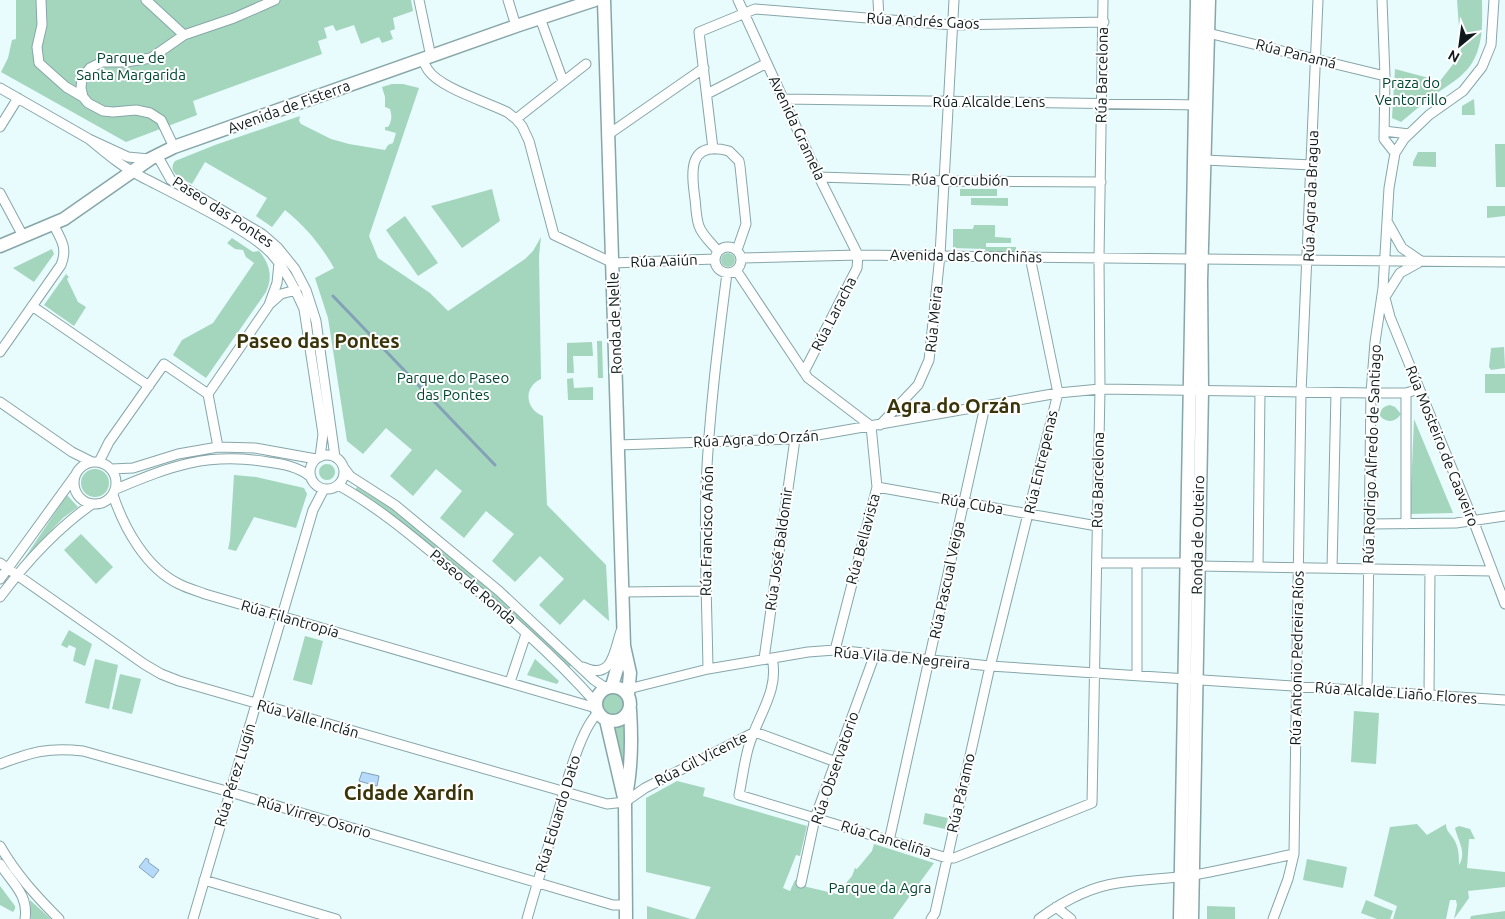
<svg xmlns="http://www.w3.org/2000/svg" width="1505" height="919" viewBox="0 0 1505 919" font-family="Ubuntu,sans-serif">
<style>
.green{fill:#a3d6bd}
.water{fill:#b6dbfa;stroke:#83a1b7}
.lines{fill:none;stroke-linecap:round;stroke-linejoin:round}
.stream{stroke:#83a1b7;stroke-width:3}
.street-casing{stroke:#87a6a9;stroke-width:11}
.secondary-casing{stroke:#87a6a9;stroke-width:15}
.street{stroke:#fff;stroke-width:9}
.secondary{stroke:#fff;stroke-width:12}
.labels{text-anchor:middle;stroke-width:4;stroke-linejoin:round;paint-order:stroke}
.street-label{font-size:15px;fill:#0d191a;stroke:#fff}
.park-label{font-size:15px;fill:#00462f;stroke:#fff}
.district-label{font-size:20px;font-weight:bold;fill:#393409;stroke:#fff}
</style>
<rect width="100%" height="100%" fill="#e8fbfd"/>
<path class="green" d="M16,0H411L413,11L393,18L395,29L390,31L393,39L382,43L379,37L361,44L354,25L336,31L333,25L324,28L327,38L318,41L322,54L193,101L197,115L126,142L1,72L8,58L12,40L16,39Z
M1457,0H1482C1482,14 1483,29 1480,42C1473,76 1451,81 1428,100C1418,107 1410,115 1401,122L1392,118L1395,69L1440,81L1461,54Z
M392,84H403L419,88L369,236L378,258L430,293L448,311L525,259L533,251L541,237L539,256L541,379C523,387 525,409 543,416L547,505L606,565L609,621L584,599L560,625L539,605L564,579L540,556L515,582L492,561L514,534L486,511L464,538L440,518L462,491L436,469L413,496L390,476L412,450L386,428L363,454L347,441L328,318L315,278L334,268C321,245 305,226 285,210L272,227L256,216L267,198L205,162L192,184C183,179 166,173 175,161L215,145L300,116L299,121L301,124L331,139L349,144L385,150L388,145L393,143L396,133L385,130V127H388C392,121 392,116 390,109L385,107V97L382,87Z
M1474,99L1475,115H1462V106Z
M1495,144H1505V187H1496Z
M1418,152H1436V167L1413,166V162Z
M492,189L500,221L462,248L431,206Z
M960,189H997V196H960Z
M971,198H1008V206L971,205Z
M1487,206H1505V216L1487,218Z
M405,216L438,263L418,276L386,230Z
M974,225H995V237L1011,238V243H986V247H1016V253L986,252L985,249L953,248V229H973Z
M232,238L253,252L259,251C270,264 273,277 266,292L206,378L173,355L182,340L213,323L254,263L246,257L243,250L235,249L227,243Z
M52,249L54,254L34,282L13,268Z
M721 260a7 7 0 1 1 14 0a7 7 0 1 1-14 0Z
M66,274L69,277L67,279L78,302L86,307L74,326L44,305Z
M597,341H602L603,378H598Z
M592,342L593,356H573L574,373H567V343Z
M1504,347L1505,368L1491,370L1489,367L1491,348Z
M1485,374H1505V393H1485Z
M573,378L574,388L593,387V400H568L567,379Z
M1390,405L1395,407L1401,414C1395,423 1387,423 1380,416C1380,409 1384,406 1390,405Z
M1414,419L1453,513L1410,514Z
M319 472a8 8 0 1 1 16 0a8 8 0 1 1-16 0Z
M81 483a14 14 0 1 1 28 0a14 14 0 1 1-28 0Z
M234,475L256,477L304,488L307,494L296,528L254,517L236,551L228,549L230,540Z
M357,487L391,508L495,594L571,665L569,668C525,627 481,587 435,549C409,528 384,506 355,490Z
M67,495L78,507L63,518L24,559Z
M81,534L113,567L96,584L64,550Z
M69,630L92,644L85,666L73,661L76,648L69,645L67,648L61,645Z
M305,636L323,641L312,685L293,680Z
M95,659L118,665L109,709L85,703Z
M535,659L559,681L557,684L527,675Z
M120,674L141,679L132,714L112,709Z
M603 704a10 10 0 1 1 20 0a10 10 0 1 1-20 0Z
M1354,711L1379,713L1376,764L1351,762Z
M624,726L626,755V786L612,728Z
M677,781L705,788L703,796L807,826L800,856L796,855L783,888L790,891L795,880L807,887L837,894L852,876L855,868L857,869L872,851L874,844L934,863L893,919H695L711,887L646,872V798Z
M925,813L948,818L945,829L923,824Z
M1417,824L1427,835L1446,824C1446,831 1450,833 1453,838C1459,846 1459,857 1459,865C1467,852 1458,841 1455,828L1459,826L1470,829L1475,839H1469L1467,868L1505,872V887L1468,891L1469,898L1454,919L1457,905L1456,900H1450L1446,919H1393L1397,906L1374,896L1390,827Z
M1307,859L1347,867L1343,888L1303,880Z
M0,886L15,906V909L13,912L0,905Z
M30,900L51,919H31Z
M1366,900L1393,911L1390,919H1377L1361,913Z
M647,906L691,919H647Z
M1207,906L1235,907V919H1207Z
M1505,911V919H1470L1471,916Z"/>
<path class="water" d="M362,772L379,776L377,786L359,781Z
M146,858L149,860L148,862L159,870L153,878L139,867Z"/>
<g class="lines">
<path class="stream" d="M333,296L495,465"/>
<g class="street-casing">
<path id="street" d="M41,0L42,25L37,47L39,63L66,87L83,97
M146,0L184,35
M419,0L431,57
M508,0L516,26
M738,0L819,177L858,255L857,268L804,372
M878,0L879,19
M1382,0L1385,76L1384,139L1395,153
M540,18L563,81
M1208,33L1385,76
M423,60C424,63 426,67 428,70C440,88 487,102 507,112L516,119L522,126L529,141L554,235L613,263L714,259
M0,88L89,139L128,157L149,159
M707,94L767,63
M784,99L1201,105
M516,119L586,64
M0,127L18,98
M1384,131L1409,134
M609,134L704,68
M89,139C106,153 122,167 142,177C171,192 199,206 227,222C243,231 258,240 271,253C286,270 295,289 304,309L323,434L320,457
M174,147L161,120L150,113L136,110L113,112L103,111L88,103L83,97L81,88L82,78L90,68L102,62H126L151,58L184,35L234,18L275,0
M713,149L699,32L755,9L953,25L1104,22
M157,155L171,180L262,234L278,248L295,269L306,290L316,321L335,457
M1205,160L1312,165
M819,177L944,181L1101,182
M0,193L23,236
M1388,223L1402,248L1421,261
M715 260a13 13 0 1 1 26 0a13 13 0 1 1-26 0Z
M718,251C712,244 702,235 699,226C696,218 696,207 695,199C691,171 688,140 729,151L739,161L740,166L746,224L737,250
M741,258L858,255L1192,259
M1202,259L1505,262
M736,270L808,378L871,426L877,487L835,650
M1385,297L1400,273L1418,263
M1385,298L1390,317L1473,520L1505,604
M271,303L281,294L296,290
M32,306L149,386
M0,352L61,265C68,248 61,239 53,224
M1406,393V524
M208,394L269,305L277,283L279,263
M0,402L72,452L92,462
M880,425L918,385L929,360L940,255L954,0
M618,445L795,439L1058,393L1100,389L1371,393H1406L1419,389
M310 472a17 17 0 1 1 34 0a17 17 0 1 1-34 0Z
M74 483a21 21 0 1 1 42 0a21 21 0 1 1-42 0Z
M99,462L109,442L164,364L208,394L218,447
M344,468L350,476L395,505L499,591L594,680L606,688
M112,469L133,468L178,454L218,447L255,448L316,459
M338,485C378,507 413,537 448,566C500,609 552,653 596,703
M877,487L1097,526
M116,489C171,466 207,452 268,462C283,464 299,467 311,477
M113,495C124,528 146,568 179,584C187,588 197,591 205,594L596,708
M1370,524L1456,523L1505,516
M0,563L144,664L161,674L179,681L607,804L625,802L645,788L755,732L836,762
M1097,563H1187
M1198,566L1492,571
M1258,567L1260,392
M1332,568L1336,393
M0,579L74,477
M623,592L706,591
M0,597C27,561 55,530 92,504
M772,658C780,691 756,718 748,749C744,764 742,780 739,795L947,858H954L1092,803L1100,389L1099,258L1103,0
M764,659L795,439
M583,667C613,681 614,651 621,631
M708,669C707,608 704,547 706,486C709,415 718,343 727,273
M1137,675V563
M510,682L526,634
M624,690L708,669L808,652L835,650L990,666L1505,700
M1367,691L1371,393L1375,342L1383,288L1389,188L1395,153L1404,139L1429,115L1463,91L1482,67L1491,45L1494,0
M1429,695L1430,570
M0,764C32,752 48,747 83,751L230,792L613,905H626
M889,841L985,406
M0,846C16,874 36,896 59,919
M0,864C12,883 29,895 25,919
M204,880L336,919
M801,883L815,818L875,654
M1056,907L1071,919
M193,919L313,510L324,489
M527,919C536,887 546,855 555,823C563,796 579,730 598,713
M931,919L935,913L988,675L1058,393L1030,257
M1039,919C1062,902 1089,887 1118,883C1143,879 1169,879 1194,875C1227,869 1261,861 1294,854
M1273,919L1288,879L1294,854L1301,393L1318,0"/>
</g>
<g class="secondary-casing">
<path id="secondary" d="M604,0L624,646L630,673L628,695
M0,246L64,219L150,159L174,147L516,26L595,0
M612,686L623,648
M596 704a17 17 0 1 1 34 0a17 17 0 1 1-34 0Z
M606,720L625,802L626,919
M625,800C632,770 632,741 630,710
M1180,919L1197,0
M1192,919L1202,391L1201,281L1209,0"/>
</g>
<use href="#street" class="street"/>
<use href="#secondary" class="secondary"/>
</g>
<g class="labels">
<g class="street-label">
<text transform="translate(923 21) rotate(3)" y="5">Rúa Andrés Gaos</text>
<text transform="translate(1296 54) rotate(14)" y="5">Rúa Panamá</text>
<text transform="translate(1102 75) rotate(-89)" y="5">Rúa Barcelona</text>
<text x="989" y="107">Rúa Alcalde Lens</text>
<text transform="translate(289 107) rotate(-20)" y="5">Avenida de Fisterra</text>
<text transform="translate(797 128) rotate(65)" y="5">Avenida Gramela</text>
<text transform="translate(960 180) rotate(1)" y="5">Rúa Corcubión</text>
<text transform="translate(1311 196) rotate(-88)" y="5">Rúa Agra da Bragua</text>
<text transform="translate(223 212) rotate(33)" y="5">Paseo das Pontes</text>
<text transform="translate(966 256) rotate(1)" y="5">Avenida das Conchiñas</text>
<text transform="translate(664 261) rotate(-2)" y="5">Rúa Aaiún</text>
<text transform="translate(834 314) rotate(-63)" y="5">Rúa Laracha</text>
<text transform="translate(934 319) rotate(-84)" y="5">Rúa Meira</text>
<text transform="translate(615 323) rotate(-92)" y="5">Ronda de Nelle</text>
<text transform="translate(756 439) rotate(-3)" y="5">Rúa Agra do Orzán</text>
<text transform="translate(1442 446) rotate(68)" y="5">Rúa Mosteiro de Caaveiro</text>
<text transform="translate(1372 454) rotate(-88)" y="5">Rúa Rodrigo Alfredo de Santiago</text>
<text transform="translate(1041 462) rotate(-77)" y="5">Rúa Entrepenas</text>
<text transform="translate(1098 480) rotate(-89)" y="5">Rúa Barcelona</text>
<text transform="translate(972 504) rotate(10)" y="5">Rúa Cuba</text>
<text transform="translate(707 531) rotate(-89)" y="5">Rúa Francisco Añón</text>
<text transform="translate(1198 535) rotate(-89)" y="5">Ronda de Outeiro</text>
<text transform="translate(863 539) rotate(-75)" y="5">Rúa Bellavista</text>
<text transform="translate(779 549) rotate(-82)" y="5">Rúa José Baldomir</text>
<text transform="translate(947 580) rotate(-78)" y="5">Rúa Pascual Veiga</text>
<text transform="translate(473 587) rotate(40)" y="5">Paseo de Ronda</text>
<text transform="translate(290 619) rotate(16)" y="5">Rúa Filantropía</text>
<text transform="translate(902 658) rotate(5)" y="5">Rúa Vila de Negreira</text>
<text transform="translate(1297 658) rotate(-89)" y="5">Rúa Antonio Pedreira Ríos</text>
<text transform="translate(1396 693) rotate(4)" y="5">Rúa Alcalde Liaño Flores</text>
<text transform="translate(308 719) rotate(16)" y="5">Rúa Valle Inclán</text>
<text transform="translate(701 759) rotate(-27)" y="5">Rúa Gil Vicente</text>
<text transform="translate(835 768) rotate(-71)" y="5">Rúa Observatorio</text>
<text transform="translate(235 775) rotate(-73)" y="5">Rúa Pérez Lugín</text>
<text transform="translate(961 793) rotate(-77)" y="5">Rúa Páramo</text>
<text transform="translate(558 814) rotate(-73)" y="5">Rúa Eduardo Dato</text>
<text transform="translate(314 817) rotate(16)" y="5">Rúa Virrey Osorio</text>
<text transform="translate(886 839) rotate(17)" y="5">Rúa Canceliña</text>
</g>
<g class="park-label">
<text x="131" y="63">Parque de<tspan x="131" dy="17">Santa Margarida</tspan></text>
<text x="1411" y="88">Praza do<tspan x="1411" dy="17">Ventorrillo</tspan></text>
<text x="453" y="383">Parque do Paseo<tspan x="453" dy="17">das Pontes</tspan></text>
<text x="880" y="893">Parque da Agra</text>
</g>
<g class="district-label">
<text x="318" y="348">Paseo das Pontes</text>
<text x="954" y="413">Agra do Orzán</text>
<text x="409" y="800">Cidade Xardín</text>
</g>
</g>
<g transform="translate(1460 45) rotate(209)" stroke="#ffffff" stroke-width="4" paint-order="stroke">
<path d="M0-4L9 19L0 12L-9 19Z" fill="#0d191a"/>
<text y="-8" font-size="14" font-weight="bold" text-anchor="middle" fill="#0d191a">N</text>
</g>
</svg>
